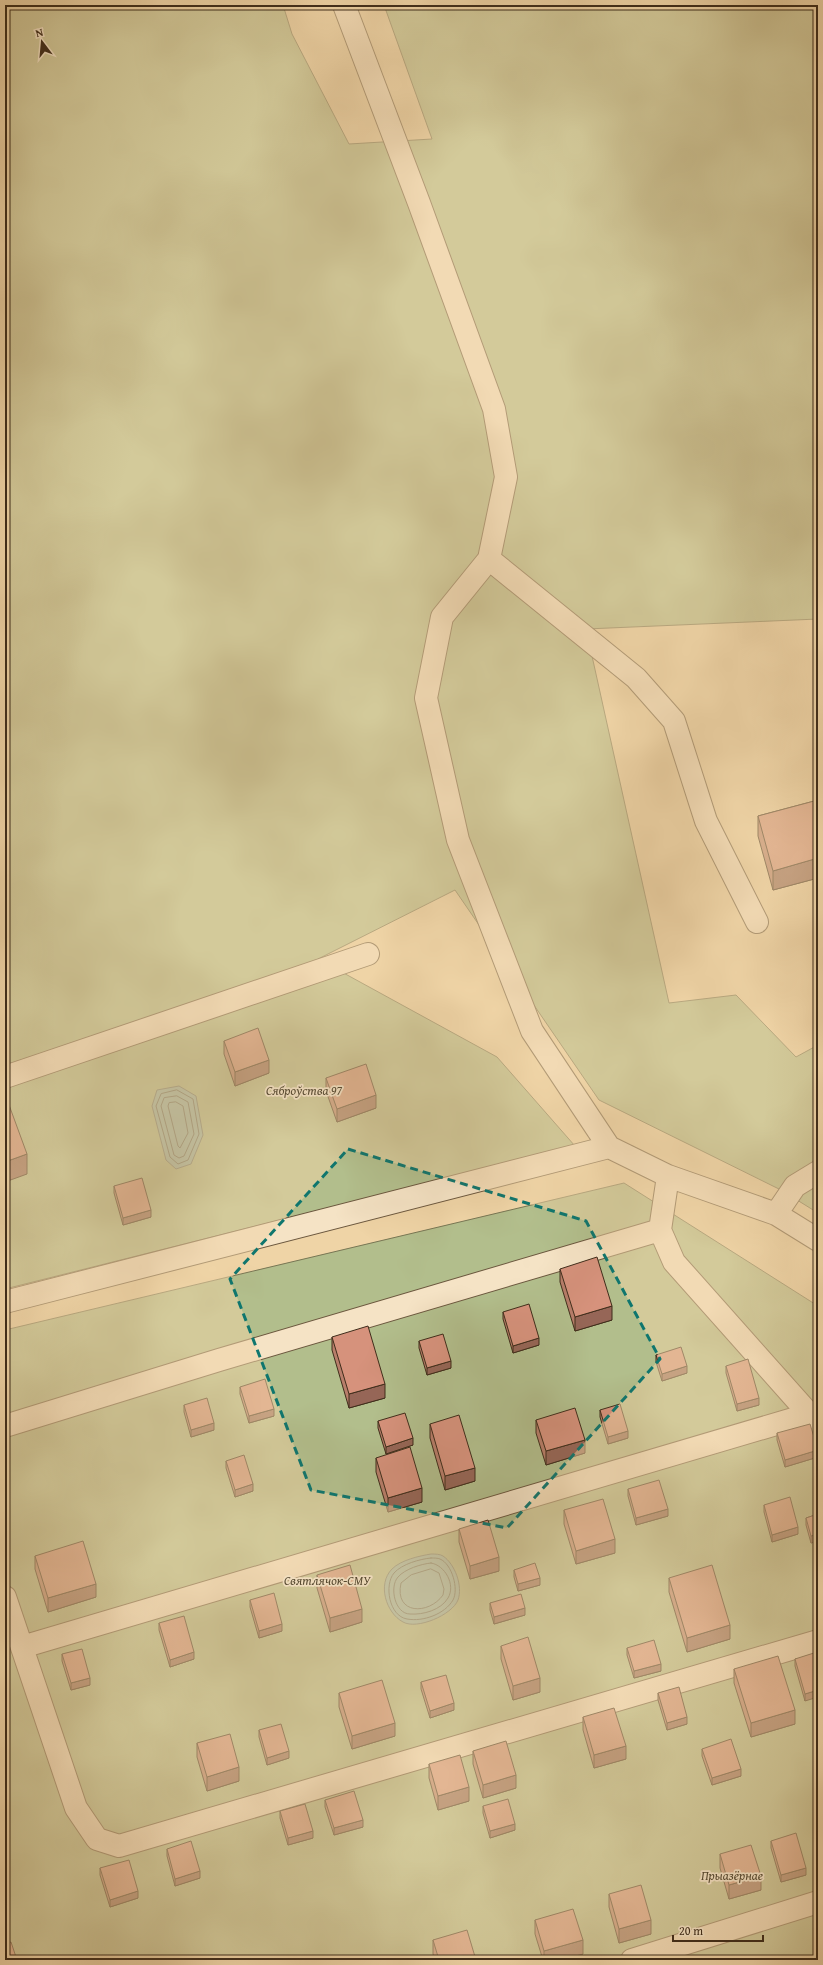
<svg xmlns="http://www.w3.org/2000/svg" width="823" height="1965" viewBox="0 0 823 1965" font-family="'Gentium Book Plus',serif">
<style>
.green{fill:#b2be8c;stroke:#787654}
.water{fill:#9ab8a9;stroke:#768070}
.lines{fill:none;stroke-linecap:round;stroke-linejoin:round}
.shore{stroke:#6c7262;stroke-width:1}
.minor-casing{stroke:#6b573e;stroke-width:24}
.minor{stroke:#f5e3c5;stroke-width:22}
.wall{fill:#b87e6b;stroke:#3f2d1b}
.shaded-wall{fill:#966657;stroke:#3f2d1b}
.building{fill:#d6927c;stroke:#3f2d1b}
.marked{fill:none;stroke:#0f766e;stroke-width:3;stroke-dasharray:8 5;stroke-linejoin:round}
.labels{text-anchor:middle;stroke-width:3.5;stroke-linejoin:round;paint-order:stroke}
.park-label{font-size:13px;font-style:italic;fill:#564a32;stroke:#f5e3c5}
</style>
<rect width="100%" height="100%" fill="#efd4a6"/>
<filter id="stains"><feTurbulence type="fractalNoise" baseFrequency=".005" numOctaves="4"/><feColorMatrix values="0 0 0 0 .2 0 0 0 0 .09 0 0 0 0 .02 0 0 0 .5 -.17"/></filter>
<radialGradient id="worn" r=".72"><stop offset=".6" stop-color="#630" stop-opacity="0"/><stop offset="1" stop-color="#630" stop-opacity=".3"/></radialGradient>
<path class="green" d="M5,5H283L292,34L349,144L432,139L384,5H818V619L586,629L669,1003L736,995L796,1057L818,1045V1213L781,1190L599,1100L455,890L318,959L497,1057L575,1146L5,1289Z
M624,1183L818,1306V1960H5V1330Z"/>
<path class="water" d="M179,1086L196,1096L203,1135L191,1164L176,1169L166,1160L152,1106L157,1090Z
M431,1554C435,1554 440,1554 443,1556C455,1564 463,1586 458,1600C452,1615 417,1630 403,1622C386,1613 377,1584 392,1569C401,1560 419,1556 431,1554Z"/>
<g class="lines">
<path class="shore" d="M177,1090L193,1099L199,1134L188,1160L178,1164L170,1157L156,1106L161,1094Z
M177,1096L188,1102L194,1134L184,1156L179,1158L174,1155L161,1106L164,1098Z
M176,1102L183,1106L188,1133L180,1148L178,1146L168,1106L169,1103Z
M431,1558C434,1558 438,1558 440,1559C452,1564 459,1589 453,1600C445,1614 423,1622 407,1619C389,1616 384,1585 394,1573C402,1564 420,1559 431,1558Z
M431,1563C445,1565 456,1585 448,1598C441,1610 423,1615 410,1614C395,1614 389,1587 398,1577C405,1569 421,1564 431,1563Z
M431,1569L439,1573L444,1589L443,1595C429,1615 394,1615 401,1583L411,1575Z"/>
<g class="minor-casing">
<path id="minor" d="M344,5L419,203L494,409L506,477L489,559L442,617L426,698L458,840L532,1031L609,1147L668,1176L776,1214L818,1240
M489,559L636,678L674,721L706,821L757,922
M5,1077L368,954
M668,1176L660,1230L674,1262L818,1424
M776,1214L795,1186L818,1172
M5,1302L609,1147
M5,1426L219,1360L660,1230
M5,1597L76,1808L97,1839L119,1846L818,1641
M22,1647L810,1414
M632,1960L818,1902"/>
</g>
<use href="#minor" class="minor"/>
</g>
<path class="wall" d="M818,800V878L773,890L758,836V816Z
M224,1041L269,1073L235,1086L224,1054Z
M326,1078L376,1108L337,1122L326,1091Z
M114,1186L151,1217L123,1225L114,1193Z
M560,1269L612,1320L575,1331L560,1282Z
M503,1312L539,1345L513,1353L503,1319Z
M332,1337L385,1398L349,1408L332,1350Z
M419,1341L451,1368L427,1375L419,1348Z
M656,1355L687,1373L662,1381L656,1362Z
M726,1366L759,1405L737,1411L726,1373Z
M240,1387L274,1416L249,1423L240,1394Z
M184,1405L214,1430L191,1437L184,1412Z
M600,1410L628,1438L608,1444L600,1417Z
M536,1420L585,1453L546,1465L536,1433Z
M378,1421L413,1445L386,1454L378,1428Z
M430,1424L475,1481L445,1490L430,1438Z
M777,1433L818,1457L785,1467L777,1440Z
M376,1458L422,1502L388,1512L376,1472Z
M226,1461L253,1491L235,1497L226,1468Z
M628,1489L668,1516L636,1525L628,1496Z
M764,1505L798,1534L772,1542L764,1512Z
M564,1510L615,1553L576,1564L564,1524Z
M818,1514V1541L811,1543L806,1525V1518Z
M459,1529L499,1571L470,1579L459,1542Z
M35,1556L96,1597L48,1612L35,1569Z
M514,1570L540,1585L518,1591L514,1577Z
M317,1575L362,1622L330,1632L317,1588Z
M669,1578L730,1639L687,1652L669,1592Z
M250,1600L282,1631L259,1638L250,1607Z
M490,1603L525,1615L494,1624L490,1610Z
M159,1623L194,1659L170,1667L159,1630Z
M501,1646L540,1692L513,1700L501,1659Z
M627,1648L661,1671L634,1678L627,1655Z
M62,1654L90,1685L71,1690L62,1661Z
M818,1656L805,1701L795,1666V1659Z
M734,1669L795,1724L751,1737L734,1683Z
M421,1682L454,1710L430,1718L421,1689Z
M339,1693L395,1736L352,1749L339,1707Z
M658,1693L687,1724L667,1730L658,1700Z
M583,1717L626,1759L594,1768L583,1730Z
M259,1730L289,1758L267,1765L259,1737Z
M197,1743L239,1781L207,1791L197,1757Z
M702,1749L741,1776L712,1785L702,1756Z
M473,1751L516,1788L483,1798L473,1764Z
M429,1764L469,1801L438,1810L429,1778Z
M325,1800L363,1827L334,1835L325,1807Z
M483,1806L515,1830L490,1838L483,1813Z
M280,1811L313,1838L288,1845L280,1818Z
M771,1841L806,1875L781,1882L771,1848Z
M167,1849L200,1878L175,1886L167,1856Z
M720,1854L761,1890L729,1899L720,1868Z
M100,1868L138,1898L110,1907L100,1875Z
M609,1894L651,1934L619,1943L609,1907Z
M535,1920L583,1954L561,1960H543L535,1934Z
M433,1940L476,1960H435L433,1954Z"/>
<path class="shaded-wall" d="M818,858V878L773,890V871Z
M269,1060V1073L235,1086V1072Z
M376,1095V1108L337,1122V1109Z
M27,1154V1174L5,1182V1162Z
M151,1210V1217L123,1225V1218Z
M612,1306V1320L575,1331V1317Z
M539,1338V1345L513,1353V1346Z
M451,1361V1368L427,1375V1368Z
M687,1366V1373L662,1381V1374Z
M385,1384V1398L349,1408V1394Z
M759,1398V1405L737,1411V1404Z
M274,1409V1416L249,1423V1416Z
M214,1423V1430L191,1437V1430Z
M628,1431V1438L608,1444V1437Z
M413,1438V1445L386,1454V1447Z
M585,1440V1453L546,1465V1451Z
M818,1450V1457L785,1467V1460Z
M475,1468V1481L445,1490V1476Z
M253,1484V1491L235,1497V1490Z
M422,1488V1502L388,1512V1498Z
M668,1509V1516L636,1525V1518Z
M798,1527V1534L772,1542V1535Z
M818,1534V1541L811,1543V1536Z
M615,1539V1553L576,1564V1551Z
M499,1557V1571L470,1579V1566Z
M540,1578V1585L518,1591V1584Z
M96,1584V1597L48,1612V1598Z
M525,1608V1615L494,1624V1617Z
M362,1609V1622L330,1632V1618Z
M282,1624V1631L259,1638V1631Z
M730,1625V1639L687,1652V1638Z
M194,1652V1659L170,1667V1660Z
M661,1664V1671L634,1678V1671Z
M90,1678V1685L71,1690V1683Z
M540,1678V1692L513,1700V1686Z
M818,1690V1697L805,1701V1694Z
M454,1703V1710L430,1718V1711Z
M795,1710V1724L751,1737V1723Z
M687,1717V1724L667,1730V1723Z
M395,1723V1736L352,1749V1736Z
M626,1746V1759L594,1768V1755Z
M289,1751V1758L267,1765V1758Z
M239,1767V1781L207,1791V1777Z
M741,1769V1776L712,1785V1778Z
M516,1775V1788L483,1798V1785Z
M469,1787V1801L438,1810V1796Z
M363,1820V1827L334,1835V1828Z
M515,1824V1830L490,1838V1831Z
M313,1831V1838L288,1845V1838Z
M806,1868V1875L781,1882V1875Z
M200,1871V1878L175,1886V1879Z
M761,1876V1890L729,1899V1885Z
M138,1891V1898L110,1907V1900Z
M651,1920V1934L619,1943V1929Z
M583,1940V1954L561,1960H544V1951Z"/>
<path class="building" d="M818,800V858L773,871L758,816Z
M258,1028L269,1060L235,1072L224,1041Z
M366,1064L376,1095L337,1109L326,1078Z
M5,1094L27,1154L5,1162Z
M142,1178L151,1210L123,1218L114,1186Z
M597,1257L612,1306L575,1317L560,1269Z
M529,1304L539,1338L513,1346L503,1312Z
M368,1326L385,1384L349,1394L332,1337Z
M443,1334L451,1361L427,1368L419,1341Z
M681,1347L687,1366L662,1374L656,1355Z
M748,1359L759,1398L737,1404L726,1366Z
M265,1379L274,1409L249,1416L240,1387Z
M207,1398L214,1423L191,1430L184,1405Z
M620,1404L628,1431L608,1437L600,1410Z
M575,1408L585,1440L546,1451L536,1420Z
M405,1413L413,1438L386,1447L378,1421Z
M459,1415L475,1468L445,1476L430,1424Z
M810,1424L818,1450L785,1460L777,1433Z
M410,1447L422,1488L388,1498L376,1458Z
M244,1455L253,1484L235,1490L226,1461Z
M659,1480L668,1509L636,1518L628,1489Z
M790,1497L798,1527L772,1535L764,1505Z
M603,1499L615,1539L576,1551L564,1510Z
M818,1514V1534L811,1536L806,1518Z
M488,1520L499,1557L470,1566L459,1529Z
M83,1541L96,1584L48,1598L35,1556Z
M535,1563L540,1578L518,1584L514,1570Z
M350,1565L362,1609L330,1618L317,1575Z
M712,1565L730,1625L687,1638L669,1578Z
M274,1593L282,1624L259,1631L250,1600Z
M521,1594L525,1608L494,1617L490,1603Z
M184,1616L194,1652L170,1660L159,1623Z
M528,1637L540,1678L513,1686L501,1646Z
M654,1640L661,1664L634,1671L627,1648Z
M82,1649L90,1678L71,1683L62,1654Z
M817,1652L818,1656V1690L805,1694L795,1659Z
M778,1656L795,1710L751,1723L734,1669Z
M446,1675L454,1703L430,1711L421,1682Z
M382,1680L395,1723L352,1736L339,1693Z
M679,1687L687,1717L667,1723L658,1693Z
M614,1708L626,1746L594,1755L583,1717Z
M281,1724L289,1751L267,1758L259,1730Z
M230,1734L239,1767L207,1777L197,1743Z
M731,1739L741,1769L712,1778L702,1749Z
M506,1741L516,1775L483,1785L473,1751Z
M460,1755L469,1787L438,1796L429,1764Z
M354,1791L363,1820L334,1828L325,1800Z
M508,1799L515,1824L490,1831L483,1806Z
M305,1804L313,1831L288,1838L280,1811Z
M796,1833L806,1868L781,1875L771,1841Z
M191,1841L200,1871L175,1879L167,1849Z
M751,1845L761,1876L729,1885L720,1854Z
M129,1860L138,1891L110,1900L100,1868Z
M641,1885L651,1920L619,1929L609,1894Z
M573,1909L583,1940L544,1951L535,1920Z
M467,1930L476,1960H439L433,1940Z
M11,1942L17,1960H5V1944Z"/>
<path d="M0 0H823V1965H0ZM348,1149L586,1221L660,1359L507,1528L311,1490L230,1279Z" fill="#efd4a6" fill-opacity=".55" fill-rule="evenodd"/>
<path class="marked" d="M348,1149L586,1221L660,1359L507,1528L311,1490L230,1279Z"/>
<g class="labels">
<g class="park-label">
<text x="304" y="1095">Сяброўства 97</text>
<text x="327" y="1585">Святлячок-СМУ</text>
<text x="732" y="1880">Прыазёрнае</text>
</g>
</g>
<rect width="823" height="1965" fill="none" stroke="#efd4a6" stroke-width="20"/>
<rect x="6" y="6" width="811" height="1953" fill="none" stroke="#3f2d1b" stroke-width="2"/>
<rect x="10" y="10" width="803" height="1945" fill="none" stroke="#3f2d1b"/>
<g transform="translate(42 42) rotate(344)" stroke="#f5e3c5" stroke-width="3" paint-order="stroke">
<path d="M0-3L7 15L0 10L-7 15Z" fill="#3f2d1b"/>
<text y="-6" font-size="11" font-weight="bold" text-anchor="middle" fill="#3f2d1b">N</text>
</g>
<path d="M673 1935v6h90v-6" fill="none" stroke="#3f2d1b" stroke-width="2"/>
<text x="679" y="1935" font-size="12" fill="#3f2d1b" stroke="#f5e3c5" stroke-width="3" paint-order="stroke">20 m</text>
<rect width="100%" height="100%" filter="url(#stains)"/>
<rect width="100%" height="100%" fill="url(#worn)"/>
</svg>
